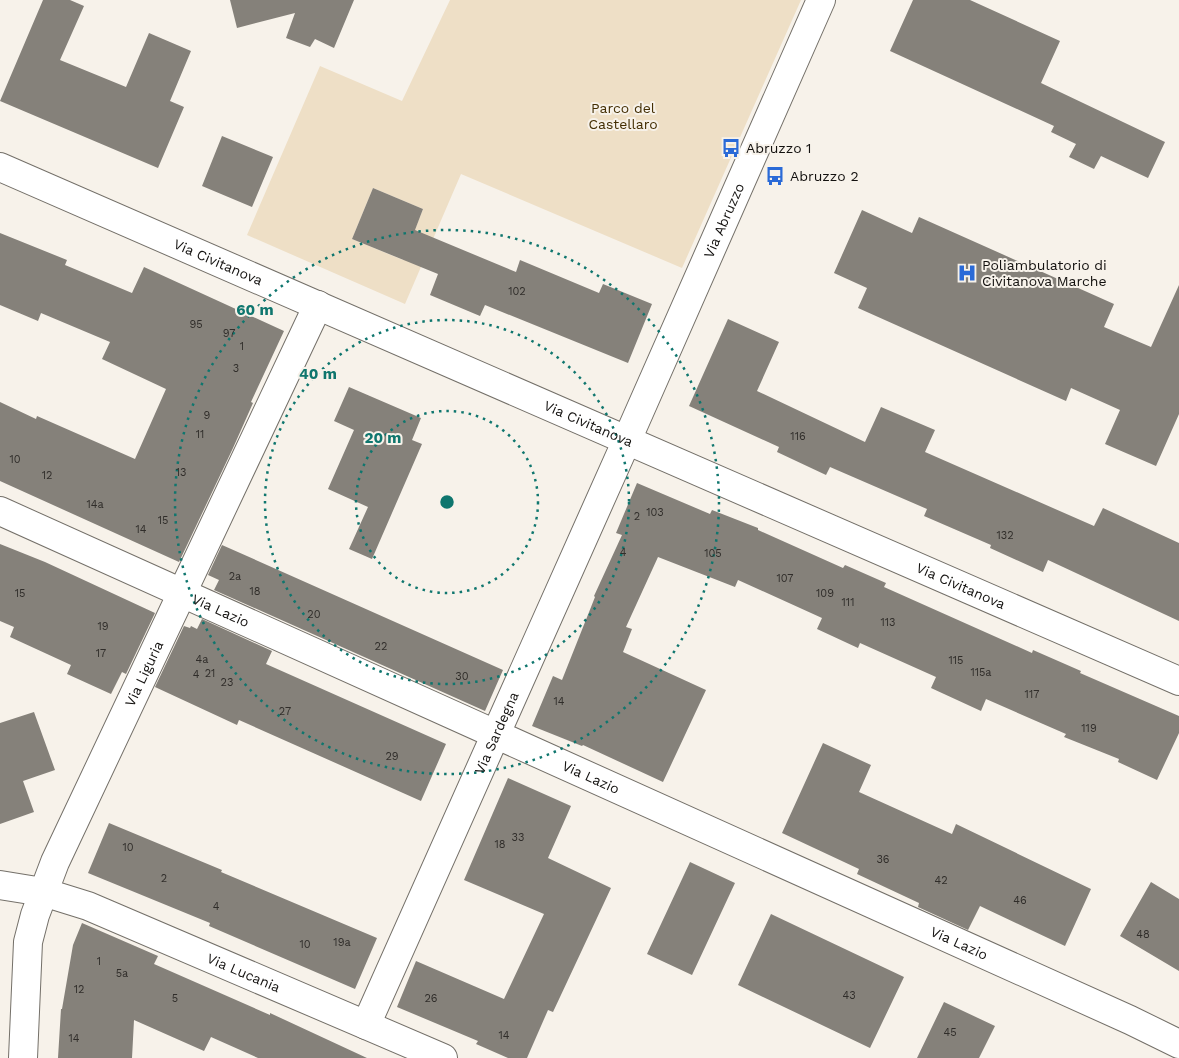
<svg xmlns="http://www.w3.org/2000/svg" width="1179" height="1058" viewBox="0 0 1179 1058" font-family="'Work Sans',sans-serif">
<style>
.green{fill:#eedfc6;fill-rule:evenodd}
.building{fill:#85817a}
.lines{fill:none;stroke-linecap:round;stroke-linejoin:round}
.minor-casing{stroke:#747069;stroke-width:30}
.tertiary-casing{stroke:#747069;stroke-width:30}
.minor{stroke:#fff;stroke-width:28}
.tertiary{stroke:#fff;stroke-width:28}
.ring{fill:none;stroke:#0f766e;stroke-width:2.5;stroke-dasharray:2.5 5}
.labels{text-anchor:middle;stroke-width:4;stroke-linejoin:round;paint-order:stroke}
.number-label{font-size:11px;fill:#302d2a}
.park-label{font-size:14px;fill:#432e03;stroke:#f7f2ea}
.poi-label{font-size:14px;fill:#13110f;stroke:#f7f2ea;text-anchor:start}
.street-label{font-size:14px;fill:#13110f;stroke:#f7f2ea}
.centre{fill:#0f766e;stroke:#f7f2ea;stroke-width:2.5}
.ring-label{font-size:15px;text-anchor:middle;font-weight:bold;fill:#0f766e;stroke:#f7f2ea;stroke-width:4;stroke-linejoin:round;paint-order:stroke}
</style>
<rect width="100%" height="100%" fill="#f7f2ea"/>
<path class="green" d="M450,0H801L682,268L461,174L405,304L247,235L320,66L402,101ZM373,188L423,209L403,260L352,239Z"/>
<path class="building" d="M43,0H70L84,6L60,60L126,87L149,33L191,51L170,101L184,107L158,168L0,101Z
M230,0H354L334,48L315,39L310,47L286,38L295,13L237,28Z
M913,0H970L1060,41L1041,83L1165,142L1148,178L1101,156L1094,169L1069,157L1076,144L1051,132L1054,126L890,51Z
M222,136L273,157L252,207L202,186Z
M373,188L423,209L415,230L516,272L520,260L599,293L603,284L652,304L628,363L485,305L480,316L430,295L438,274L352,239Z
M862,210L912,233L919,217L1114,304L1104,327L1151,347L1179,285V414L1156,466L1105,444L1120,410L1071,388L1066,401L858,308L867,288L834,273Z
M0,233L67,260L65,265L132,293L144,267L284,331L251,402L253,403L233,448L179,562L0,481V402L36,419L37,416L135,459L166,389L102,359L110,342L41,313L38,321L0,305Z
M728,319L779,342L757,391L865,442L881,407L935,430L925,452L1094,526L1103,508L1179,543V621L1048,560L1043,572L990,548L991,545L924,516L927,509L830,467L826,475L777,452L779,447L689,406Z
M349,387L421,418L412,440L422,444L372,559L349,549L368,507L328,489L354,430L334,421Z
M637,483L710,514L712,510L758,528V530L843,568L845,565L886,583L884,587L1032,653L1033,650L1081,671L1080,673L1179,716V733L1157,780L1118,762L1119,759L1064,737L1066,734L986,699L981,711L931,688L936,677L860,643L858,648L817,629L822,618L738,580L735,587L658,557L626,627L632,629L623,652L706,690L663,782L583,745L582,746L532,726L553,676L562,680L595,597L594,596L622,535L616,533Z
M0,544L45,562L155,613L126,674L122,672L111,694L67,674L71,665L10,637L14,627L0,621Z
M222,545L503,670L485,711L214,590L219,580L208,575Z
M202,619L272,651L266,664L446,744L421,801L239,720L237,725L155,687L184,626L190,628L191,626L197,629Z
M34,712L55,770L23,781L34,812L0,824V723Z
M823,743L871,765L859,792L952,834L956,824L1091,889L1065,946L980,906L968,930L918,907L919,903L857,874L859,869L782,833Z
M508,778L571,806L548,858L611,888L553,1012L548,1010L527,1058H508L476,1044L478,1041L397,1007L416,961L504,999L544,914L464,880Z
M109,823L222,870L221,872L377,938L355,989L209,926L210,923L88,873Z
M690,862L735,883L692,975L647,954Z
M1151,882L1179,899V971L1120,936Z
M771,914L904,977L870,1048L738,985Z
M82,923L158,956L154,964L270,1015V1013L367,1058H258L211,1037L204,1051L134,1020L132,1058H58L61,1009H62L73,945Z
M944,1002L995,1026L979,1058H917Z"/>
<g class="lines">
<g class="minor-casing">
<g id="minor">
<path id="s1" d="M0,511L1130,1020L1179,1044"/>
<path id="s2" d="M0,885L43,892L88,906L443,1058"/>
<path id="s3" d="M366,1025L627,440"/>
<path id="s4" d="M23,1058L28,942L35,915L55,862L318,305"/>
</g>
</g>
<g class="tertiary-casing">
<g id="tertiary">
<path id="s5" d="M0,167L1179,681"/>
<path id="s6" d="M627,440L821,0"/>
</g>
</g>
<use href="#minor" class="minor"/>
<use href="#tertiary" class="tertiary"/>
</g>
<g class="ring">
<circle cx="447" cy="502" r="91"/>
<circle cx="447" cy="502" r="182"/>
<circle cx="447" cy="502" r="272"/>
</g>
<defs>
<g id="bus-bare" transform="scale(1.5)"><path d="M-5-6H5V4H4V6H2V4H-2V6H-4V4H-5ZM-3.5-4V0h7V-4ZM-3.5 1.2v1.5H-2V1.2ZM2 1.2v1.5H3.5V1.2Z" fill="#2a6ad7" stroke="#f7f2ea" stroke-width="2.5" paint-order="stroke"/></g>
<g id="hospital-bare" transform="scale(1.5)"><path d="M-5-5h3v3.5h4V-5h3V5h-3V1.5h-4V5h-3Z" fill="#2a6ad7" stroke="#f7f2ea" stroke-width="2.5" paint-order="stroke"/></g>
</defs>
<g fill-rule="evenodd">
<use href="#bus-bare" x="731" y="148"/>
<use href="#bus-bare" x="775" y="176"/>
<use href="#hospital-bare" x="967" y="273"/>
</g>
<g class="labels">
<g class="number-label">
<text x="517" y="295">102</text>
<text x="196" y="328">95</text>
<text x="229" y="337">97</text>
<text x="242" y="350">1</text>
<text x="236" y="372">3</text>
<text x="207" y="419">9</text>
<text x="200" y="438">11</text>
<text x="798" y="440">116</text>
<text x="15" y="463">10</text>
<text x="181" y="476">13</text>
<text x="47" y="479">12</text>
<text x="95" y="508">14a</text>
<text x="655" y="516">103</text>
<text x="637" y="520">2</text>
<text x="163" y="524">15</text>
<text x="141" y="533">14</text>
<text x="1005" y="539">132</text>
<text x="623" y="556">4</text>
<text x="713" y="557">105</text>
<text x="235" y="580">2a</text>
<text x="785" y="582">107</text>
<text x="255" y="595">18</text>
<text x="20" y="597">15</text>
<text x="825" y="597">109</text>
<text x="848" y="606">111</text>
<text x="314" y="618">20</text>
<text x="888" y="626">113</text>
<text x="103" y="630">19</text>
<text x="381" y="650">22</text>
<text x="101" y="657">17</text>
<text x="202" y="663">4a</text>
<text x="956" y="664">115</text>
<text x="981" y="676">115a</text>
<text x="210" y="677">21</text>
<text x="196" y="678">4</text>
<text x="462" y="680">30</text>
<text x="227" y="686">23</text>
<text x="1032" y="698">117</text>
<text x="559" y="705">14</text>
<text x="285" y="715">27</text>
<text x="1089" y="732">119</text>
<text x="392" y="760">29</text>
<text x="518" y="841">33</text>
<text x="500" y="848">18</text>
<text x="128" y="851">10</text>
<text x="883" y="863">36</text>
<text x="164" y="882">2</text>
<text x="941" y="884">42</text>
<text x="1020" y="904">46</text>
<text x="216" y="910">4</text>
<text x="1143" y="938">48</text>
<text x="342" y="946">19a</text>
<text x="305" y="948">10</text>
<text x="99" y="965">1</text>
<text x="122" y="977">5a</text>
<text x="79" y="993">12</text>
<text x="849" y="999">43</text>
<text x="175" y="1002">5</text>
<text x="431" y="1002">26</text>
<text x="950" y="1036">45</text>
<text x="504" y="1039">14</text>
<text x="74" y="1042">14</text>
</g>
<g class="park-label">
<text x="623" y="113">Parco del<tspan x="623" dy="16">Castellaro</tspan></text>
</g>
<g class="poi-label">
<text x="746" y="153">Abruzzo 1</text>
<text x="790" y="181">Abruzzo 2</text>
<text x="982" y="270">Poliambulatorio di<tspan x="982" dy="16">Civitanova Marche</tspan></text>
</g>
<g class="street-label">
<text dy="5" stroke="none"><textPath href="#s6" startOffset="240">Via Abruzzo</textPath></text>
<text dy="5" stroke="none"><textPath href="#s5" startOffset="238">Via Civitanova</textPath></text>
<text dy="5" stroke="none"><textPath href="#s5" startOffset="642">Via Civitanova</textPath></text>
<text dy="5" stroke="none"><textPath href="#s5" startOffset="1048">Via Civitanova</textPath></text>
<text dy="5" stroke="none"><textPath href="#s1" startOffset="242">Via Lazio</textPath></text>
<text dy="5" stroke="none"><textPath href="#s4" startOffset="409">Via Liguria</textPath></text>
<text dy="5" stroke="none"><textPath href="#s3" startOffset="320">Via Sardegna</textPath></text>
<text dy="5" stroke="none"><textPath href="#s1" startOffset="648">Via Lazio</textPath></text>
<text dy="5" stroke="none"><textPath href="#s1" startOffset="1052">Via Lazio</textPath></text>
<text dy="5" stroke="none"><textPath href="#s2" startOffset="260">Via Lucania</textPath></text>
</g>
</g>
<circle cx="447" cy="502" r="8" class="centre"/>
<g class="ring-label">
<text x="255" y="315">60 m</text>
<text x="318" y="379">40 m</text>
<text x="383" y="443">20 m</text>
</g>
</svg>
